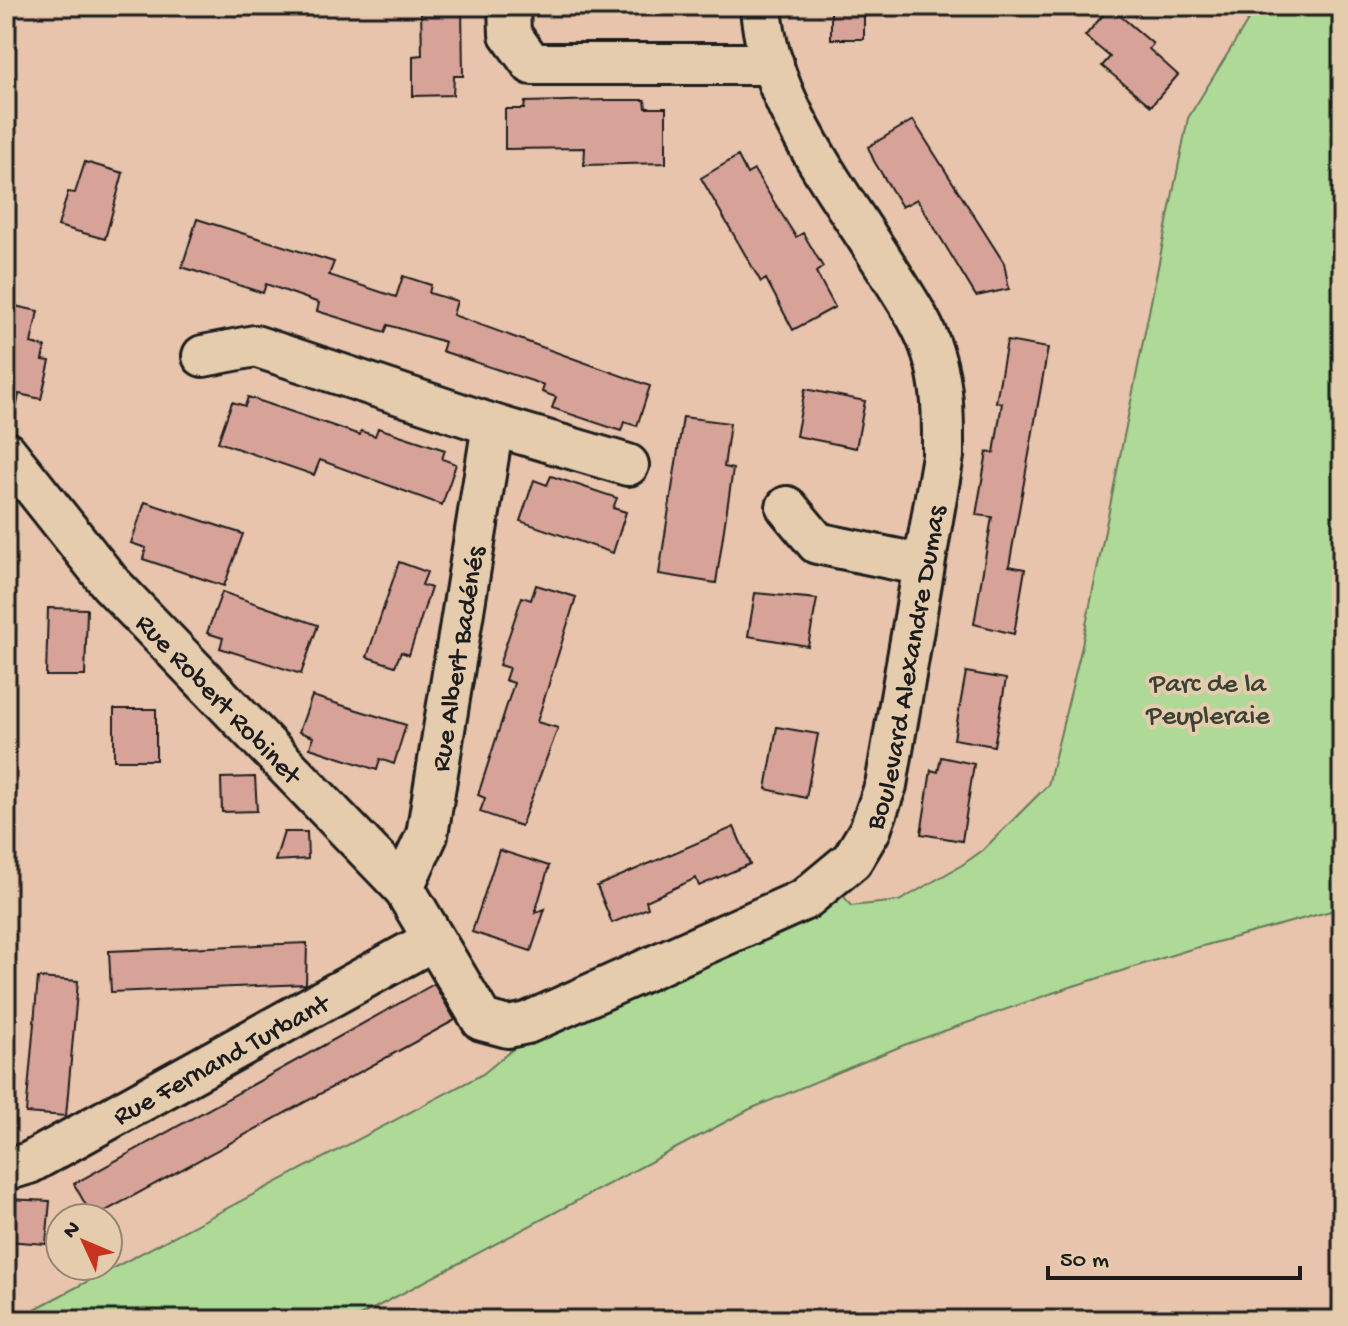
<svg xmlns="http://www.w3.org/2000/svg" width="1348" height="1326" viewBox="0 0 1348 1326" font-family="'Gochi Hand',sans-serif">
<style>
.green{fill:#aed997;stroke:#657a5a;stroke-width:2}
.building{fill:#d7a399;stroke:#1c1c1c;stroke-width:2}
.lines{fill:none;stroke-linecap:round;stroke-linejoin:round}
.minor-casing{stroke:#1c1c1c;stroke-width:46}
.minor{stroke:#e5ccad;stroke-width:40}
.labels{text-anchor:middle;stroke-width:8;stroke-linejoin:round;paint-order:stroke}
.street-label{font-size:28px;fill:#1c1c1c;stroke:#e5ccad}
.park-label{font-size:28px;fill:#394235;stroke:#e5ccad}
</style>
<rect width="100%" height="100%" fill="#e7c4ab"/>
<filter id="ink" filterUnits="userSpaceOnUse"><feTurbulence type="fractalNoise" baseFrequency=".0125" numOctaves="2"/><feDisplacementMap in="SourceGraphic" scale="16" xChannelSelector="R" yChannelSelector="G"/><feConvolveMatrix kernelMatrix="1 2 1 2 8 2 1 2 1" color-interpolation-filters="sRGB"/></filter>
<g filter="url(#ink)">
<path class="green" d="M1257,6H1342V908L1188,950L1064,989L904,1045L750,1109L352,1320H14L483,1074L519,1044L810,914L843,895L851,906L899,901L962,865L983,850L1048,785L1081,650L1188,118Z"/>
<path class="building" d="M421,6H462L463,76H454L453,95L413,96V56L422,55Z
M831,6H864V39H831Z
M1110,7L1153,44L1149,49L1178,75L1151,106L1102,66L1110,57L1085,36Z
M606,100H645L646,108H666V163L584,165L585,148L505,149V109H524L525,102Z
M913,120L1004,263L1009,289L976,296L917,199L902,207L874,161L868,147Z
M738,156L747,174L754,170L796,237L803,233L823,267L816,272L835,307L793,330L766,279L761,282L701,178Z
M85,162L123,173L105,239L58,226L68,192L75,193Z
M197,219L334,262L329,275L396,297L403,276L431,285L429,293L457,301L453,315L650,386L637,426L624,422L621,431L552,408L556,397L542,392L544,385L442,351L445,342L388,325L385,332L317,311L319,303L266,284L263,293L182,267Z
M6,304L38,311L31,343L45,347L42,360L50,361L41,399L19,394L17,405L6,404Z
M1007,341L1048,348L1009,566L1025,569L1014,634L974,624L992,517L976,515L987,452L994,453L1002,403L996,402Z
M805,389L865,401L856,448L796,436Z
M248,397L360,435L361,431L375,436L378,428L445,450L442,459L456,464L442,505L320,460L314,475L218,442L232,402L245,406Z
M683,417L730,423L724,467L733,469L716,583L659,574Z
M551,476L617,498L613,508L626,512L613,553L520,521L534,480L547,485Z
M145,502L243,534L224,586L143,559L146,548L131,543Z
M399,562L427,572L422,585L431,588L409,655L401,652L395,666L367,657Z
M536,585L576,597L537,722L558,728L521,826L480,812L485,798L478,795L514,683L505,680L509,668L499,665L522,597L531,600Z
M222,592L318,625L301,674L220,648L223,638L207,633Z
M755,593L817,599L808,646L748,636Z
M48,608L87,609L85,676H46Z
M966,672L1006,679L994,746L954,739Z
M312,696L406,725L394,764L380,759L377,770L310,748L313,737L299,732Z
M114,709H156V760H114Z
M777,727L818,734L806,798L766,789Z
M941,757L974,764L962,841L921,834L931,770L938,772Z
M255,777L257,811L222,812L221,778Z
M734,827L750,864L699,886L696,878L646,901L648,908L612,923L597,886Z
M284,832H307L308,859L275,861Z
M499,850L549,866L535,913L545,909L531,951L472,932Z
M307,943L306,984L111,992L109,951Z
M38,978L78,981L66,1116L26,1113Z
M434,984L455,1020L93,1218L74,1184Z
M6,1199L50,1201L46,1244L6,1241Z"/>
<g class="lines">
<g class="minor-casing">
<g id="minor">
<path d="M509,6L510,34L532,64H773"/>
<path d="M203,356L255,346L493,425L628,465"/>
<path id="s1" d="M6,452L110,583L403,887L482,1020L508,1027L527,1023L805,899L852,860L870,830L886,785L943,456C943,422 944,387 933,354C925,326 905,297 890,273C841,193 767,104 761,6"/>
<path d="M787,507L817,543L923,565"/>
<path id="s2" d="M403,887L427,835L493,425"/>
<path id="s3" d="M6,1170L29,1163L433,940"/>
</g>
</g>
<use href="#minor" class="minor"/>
</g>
</g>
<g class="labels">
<g class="street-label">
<text dy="10" stroke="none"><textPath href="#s2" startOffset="236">Rue Albert Badénés</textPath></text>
<text dy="10" stroke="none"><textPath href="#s1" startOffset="1358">Boulevard Alexandre Dumas</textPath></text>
<text dy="10" stroke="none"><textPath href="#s1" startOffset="326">Rue Robert Robinet</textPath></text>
<text dy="10" stroke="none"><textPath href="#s3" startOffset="242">Rue Fernand Turbant</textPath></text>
</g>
<g class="park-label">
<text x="1208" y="691">Parc de la<tspan x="1208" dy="32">Peupleraie</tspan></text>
</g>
</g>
<rect width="1348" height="1326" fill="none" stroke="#e5ccad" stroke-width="32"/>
<rect x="16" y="16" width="1316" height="1294" fill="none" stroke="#1c1c1c" stroke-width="3" filter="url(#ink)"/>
<g transform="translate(84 1242) rotate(314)"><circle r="38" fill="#e5ccad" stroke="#958673" stroke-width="2"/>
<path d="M0-6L14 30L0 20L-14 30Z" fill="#c8321e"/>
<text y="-12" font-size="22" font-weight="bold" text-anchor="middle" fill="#1c1c1c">N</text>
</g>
<path d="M1048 1266v12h252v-12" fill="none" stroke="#1c1c1c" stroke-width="4"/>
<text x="1060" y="1266" font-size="24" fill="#1c1c1c" stroke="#e5ccad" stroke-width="6" paint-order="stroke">50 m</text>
</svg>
